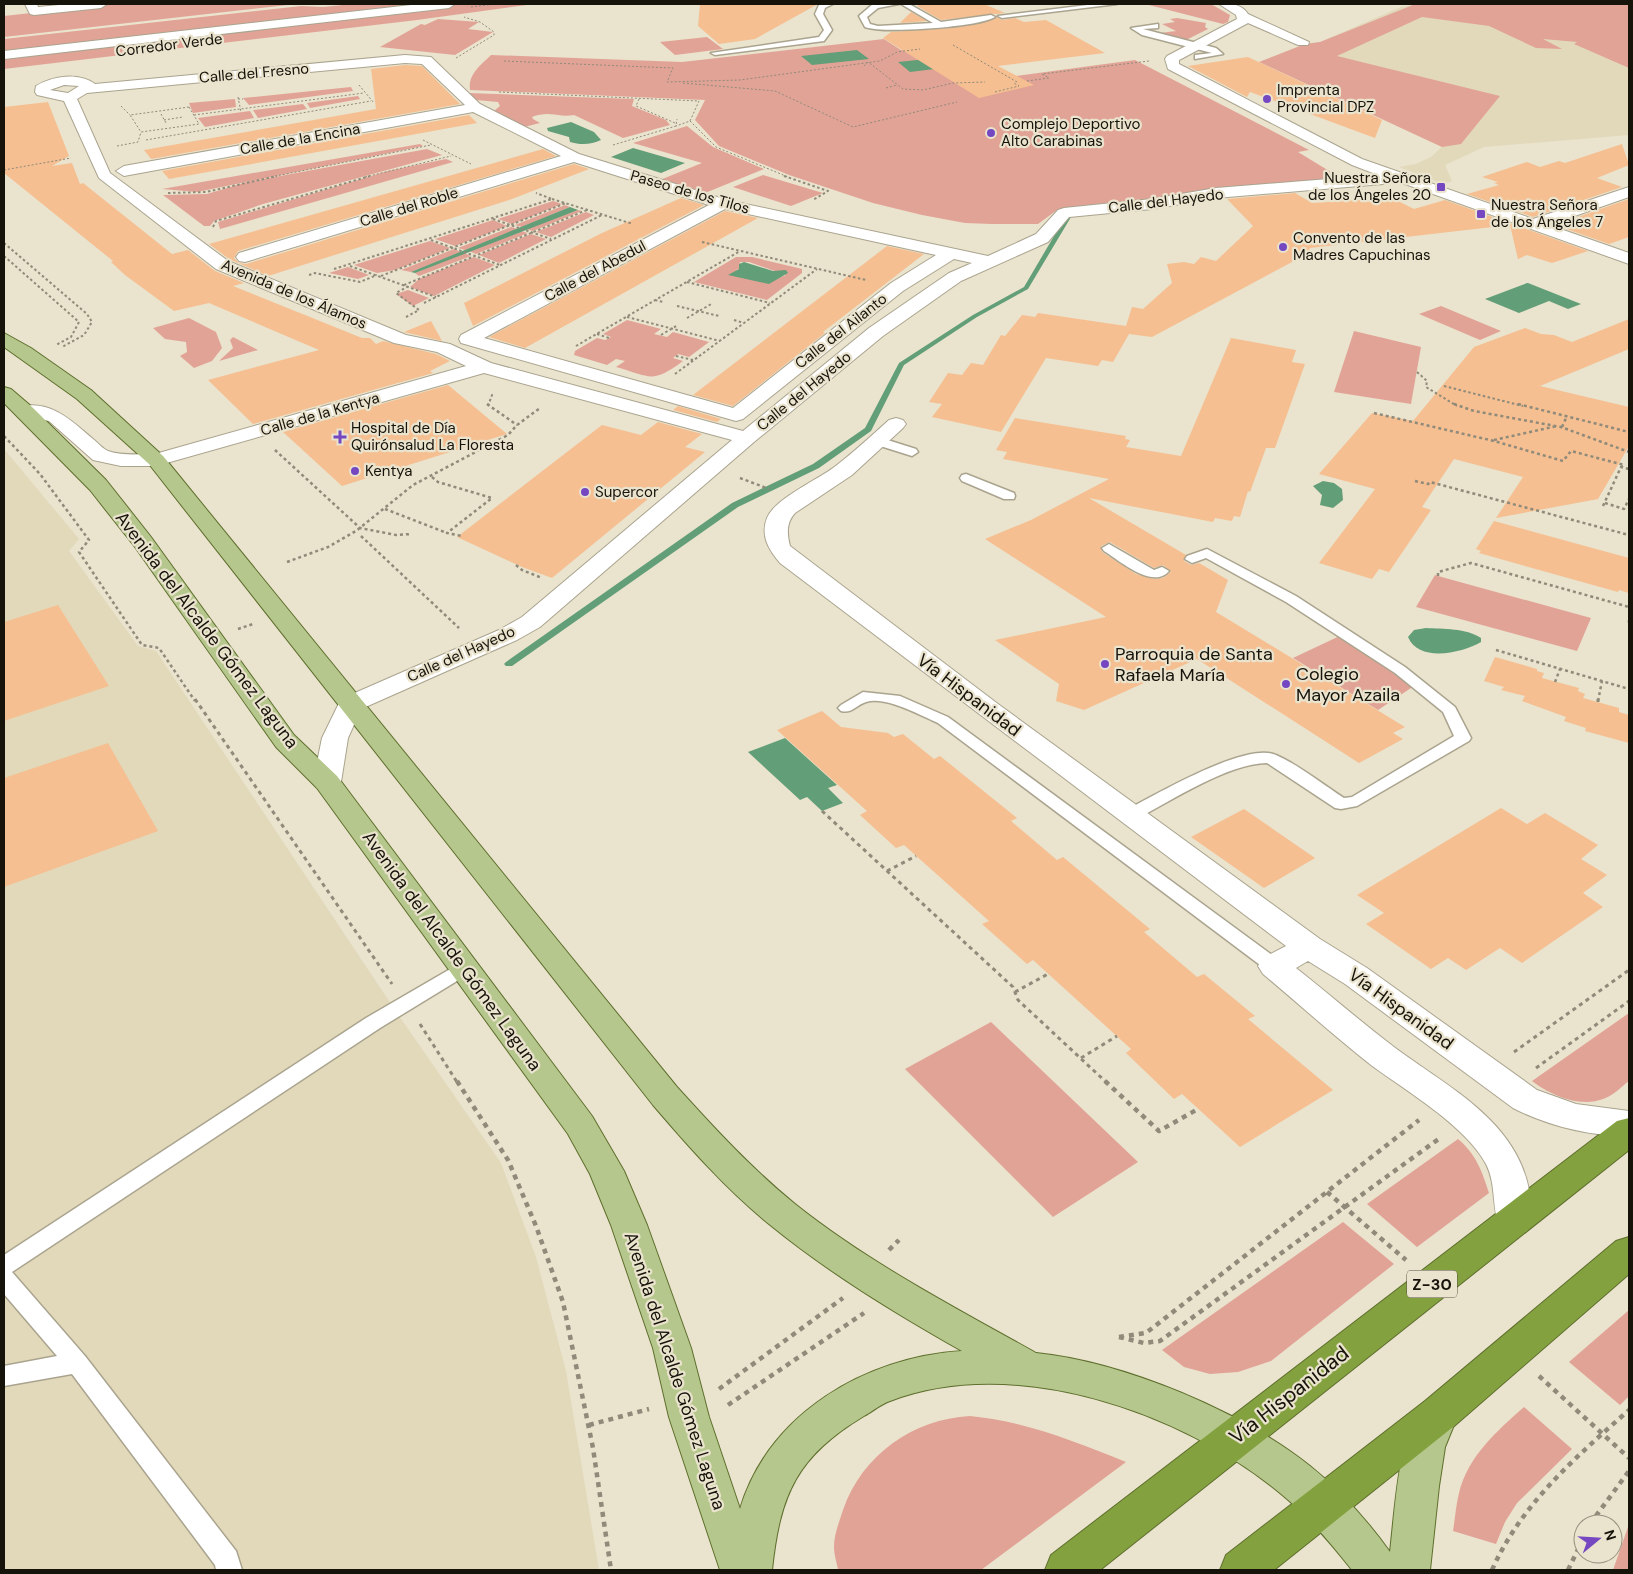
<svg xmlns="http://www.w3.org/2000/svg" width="1633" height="1574" viewBox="0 0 1633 1574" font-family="'DM Sans',sans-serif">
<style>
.built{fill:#e2d9bb}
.green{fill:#e2a397;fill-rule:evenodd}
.water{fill:#629e77}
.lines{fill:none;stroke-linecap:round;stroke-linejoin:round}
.stream{fill:#629e77;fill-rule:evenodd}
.building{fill:#f5bf91;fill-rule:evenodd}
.lane-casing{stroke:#aaa48f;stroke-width:3}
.street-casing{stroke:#aaa48f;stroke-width:2}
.primary-casing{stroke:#5e6f2d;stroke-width:2}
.highway-casing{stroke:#5e6f2d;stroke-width:2}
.path-far4{stroke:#8f8a7a;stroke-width:1;stroke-dasharray:2 2;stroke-linecap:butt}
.path-far3{stroke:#8f8a7a;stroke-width:2;stroke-dasharray:2.5 2.5;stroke-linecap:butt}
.path-far2{stroke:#8f8a7a;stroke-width:2.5;stroke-dasharray:3 3;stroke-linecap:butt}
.path-far1{stroke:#8f8a7a;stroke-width:3;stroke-dasharray:4 4;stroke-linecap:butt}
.path{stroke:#8f8a7a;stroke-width:4.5;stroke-dasharray:5 5;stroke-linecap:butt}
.lane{fill:#fff;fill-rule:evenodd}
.street{fill:#fff;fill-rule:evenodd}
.primary{fill:#b5c78c;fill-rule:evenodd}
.highway{fill:#84a140;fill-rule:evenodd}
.poi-dot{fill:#7547c0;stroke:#eae3cd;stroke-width:2}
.labels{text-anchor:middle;stroke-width:4.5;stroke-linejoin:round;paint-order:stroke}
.far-street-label{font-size:15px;fill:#16130b;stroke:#eae3cd}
.far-poi-label{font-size:15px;fill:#16130b;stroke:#eae3cd;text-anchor:start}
.shield{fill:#eae3cd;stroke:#565145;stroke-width:1}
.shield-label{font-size:16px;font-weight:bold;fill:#16130b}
.street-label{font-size:18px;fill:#16130b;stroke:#eae3cd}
.poi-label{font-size:18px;fill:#16130b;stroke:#eae3cd;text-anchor:start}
.near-street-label{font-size:21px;fill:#16130b;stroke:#eae3cd}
</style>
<rect width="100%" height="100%" fill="#eae3cd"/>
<path class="built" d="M1408,4H1629V135L1484,147L1445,165L1452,181L1444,184L1399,167L1416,164L1431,157L1442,147L1259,62L1305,44L1320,42L1401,7L1411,5Z
M4,449L79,539L69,551L138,646L156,651L395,1010L501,1163L536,1257L566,1371L599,1570H4Z"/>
<path class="green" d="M112,4H287L288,5L4,37V16Z
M353,4H534L417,20L4,69V39L301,6L323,7Z
M1145,4H1211L1230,15L1228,22L1223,24Z
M1424,4H1629V68L1574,44L1577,42L1543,39L1562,49L1536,48L1489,26L1422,17L1337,56L1500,96L1461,144L1442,147L1259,62L1305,44L1320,42L1413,5Z
M1177,18L1206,23L1205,27L1208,29L1186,40L1160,33L1176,31L1162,24L1175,22L1170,19Z
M438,19L479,22L468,29L493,32L455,55L380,47L421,24L425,25Z
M707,37L723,49L675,55L660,42Z
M884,39L901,50L956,43L1008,77L1135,60L1309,150L1298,152L1344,180L1057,210L1038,224H992L965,223L922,215L873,203L789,175L719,146L695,120L705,100L470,90C468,74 480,66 491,55L682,62Z
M351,87L353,91L249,105L243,98Z
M469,93L634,99L632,106L666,120L670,125L623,138L574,115C559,118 549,110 532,117L533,119L540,123L524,127L494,111L500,106L498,102L476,100Z
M358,96L360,99L310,108L307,103Z
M235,99L236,107L193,113L189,103Z
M303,104L307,109L258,118L253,110Z
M250,111L254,118L205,127L198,118Z
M687,126L713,147L764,169L705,193L660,180L702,163L633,143Z
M420,144L423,146L197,192L162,189Z
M427,149L442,155L263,204L214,221L210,226H204L163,195L207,194L247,182Z
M446,159L453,162L220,229L218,222L388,171Z
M763,175L823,193L791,206L733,187Z
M553,201L562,204L512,224L498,219Z
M565,205L570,207L522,227L515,225Z
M578,210L582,211L533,231L526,229Z
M586,212L594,215L551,237L536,232Z
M493,220L507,226L455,246L435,239Z
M511,227L518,229L465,250L458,248Z
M521,231L528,233L476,254L469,251Z
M531,234L546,239L499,263L479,255Z
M430,241L450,248L395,270L377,273L354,265Z
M454,249L461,252L411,272L401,270Z
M464,253L471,256L419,276L415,273Z
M474,257L495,265L434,296L410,287L419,279Z
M736,257H752L798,268L802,269V273L767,300L694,282ZM740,262H749L786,275L773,280L736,270L739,269Z
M348,267L369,275L358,279L329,273Z
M408,290L429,298L413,306L396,294Z
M1441,306L1501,331L1480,340L1419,314Z
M189,318L216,332L222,348L212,361L194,368L180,356L187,352L186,342L165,339L153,328Z
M627,320L661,329L654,334L667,337L673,332L709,342L689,357L678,354L673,358L683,361C652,384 651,377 616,367L625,361L616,359L607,365L574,355L575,351L597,338L605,340L611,337L603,334Z
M1354,331L1421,347L1411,404L1334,392Z
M233,337L258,350L219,361L233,348L230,340Z
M1435,575L1438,576L1591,618L1577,651L1416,607Z
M1346,633L1423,680L1378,710L1293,658Z
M1629,1013V1081C1621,1087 1613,1096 1603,1099C1580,1108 1550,1095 1532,1081Z
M991,1022L1138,1162L1053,1217L905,1069Z
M1458,1139C1476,1154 1482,1171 1489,1193L1417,1247L1367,1204Z
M1343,1222L1394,1264L1271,1361L1238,1372L1210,1374L1184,1367L1162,1350Z
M1629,1310V1396L1620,1405L1569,1362Z
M1524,1407L1572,1449L1517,1503L1505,1522L1496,1544L1453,1531C1455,1519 1456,1505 1459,1493C1468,1456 1497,1431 1524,1407Z
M970,1416C1024,1421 1076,1442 1126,1462L981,1570H838C837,1563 834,1555 834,1547C834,1535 839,1522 843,1510C862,1455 913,1419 970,1416Z
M1629,1522V1570H1613L1629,1524Z"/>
<path class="water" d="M857,50L869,59L812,65L801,56Z
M955,56L968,65L910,72L898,62Z
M571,122L594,132L601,140C591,145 580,145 570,142L569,137L548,131L547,128Z
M633,148L685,163L661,173L611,157Z
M570,207L578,210L415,273L411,272Z
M744,262L773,271L786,270L788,273L769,284L728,275L739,269V264Z
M1527,283H1528L1581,304L1568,309L1549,301L1519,313L1485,299Z
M1323,481L1334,483L1342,489L1343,500L1333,508L1320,505L1322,495L1313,486Z
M1426,628C1443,629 1466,628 1481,638V642C1462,653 1419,663 1408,637L1414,630Z
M785,738L837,785L828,788L843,803L822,811L807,797L800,800L748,752Z"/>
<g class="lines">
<path class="stream" d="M1067,214L1076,213L1079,215L1071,217L1028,289L977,317L904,365L871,431L819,468L738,507L512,666H506L504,664L506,662L732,503L813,464L865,428L899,363L973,315L1024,287Z"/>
</g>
<path class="building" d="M700,4H818L755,39L719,44L698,26Z
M920,4H984L1005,13L941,20L917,6Z
M911,12L927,21L900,23Z
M997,17L1002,20L1015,18L1024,22L1046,20L1105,53L998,66L1034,85L979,98L883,38L891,32L952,28L986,22Z
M1248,57L1382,120L1375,138L1250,92L1247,97L1188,66Z
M405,65L422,66L460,104L151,159L144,150L376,109L371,69Z
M48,102L69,156L52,166L72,163L80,184L83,183L172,254L188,250L215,271L244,283L233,286L362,338H370L376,344L383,341L436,354L450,361L430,371L433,373L253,424L208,380L319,350L209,303L174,311L125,275L111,262L113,261L4,173V107Z
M469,115L477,123L169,179L162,171Z
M1622,144L1629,165L1597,178L1622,187L1533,217L1467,194L1499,185L1494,183L1498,182L1482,177L1527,162L1540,167L1559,161L1565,163Z
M543,149L556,156L238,251L234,258L239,263L246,264L574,164L589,169L512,199L268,276L229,259L209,244Z
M1295,193L1312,203L1392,198L1414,209L1445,200L1588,251L1552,263L1527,255L1518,259L1510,225L1310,248L1307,254L1152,337L1129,334L1113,362L1102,360L1098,366L1046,358L1001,432L932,417L942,404L929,402L948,373L962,375L971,363L983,365L1001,335L1005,336L1022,315L1035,317L1038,313L1126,326L1132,307L1143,309L1172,283L1167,264L1184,262L1194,264L1201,257L1216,261L1253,226L1227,199Z
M681,198L704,205L473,326L464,303L602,233Z
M1629,199V237L1609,244L1555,225Z
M725,211L758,218L525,348L489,337Z
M887,246L924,254L823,332L825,333L733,406L693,395Z
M1629,319V349L1540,386L1629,407V446L1598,499L1496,518L1523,477L1454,459L1422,507L1431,510L1389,572L1379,569L1372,579L1319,563L1375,489L1319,474L1372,413L1413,421L1474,347L1525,328L1541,334L1554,335L1572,342Z
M431,321L442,341L404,332Z
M1231,338L1296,350L1292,362L1305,364L1275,448H1266L1250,492L1248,491L1240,517L1234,516L1232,521L1215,518L1213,522L1089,498L1186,555L1184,561L1191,565L1199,563L1228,580L1216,612L1405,727L1393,733L1403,739L1359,763L1197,659L1084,710L1056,701L1059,684L995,640L1106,617L985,539L1031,520L1109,479L1003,459L1007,452L996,450L1015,418L1126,436L1125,439L1130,440L1126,447L1181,456ZM1110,542L1154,568L1163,565L1171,572L1163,578L1155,579L1136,574L1102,552L1101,546Z
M448,385L507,434L342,486L283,432Z
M678,406L721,419L717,422L673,410Z
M658,422L702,434L685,447L705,452L552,578L522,567L457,537L602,425L641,435Z
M1494,521L1629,558V593L1619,590L1618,592L1479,553L1481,551L1476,549Z
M58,605L109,686L4,721V622Z
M1495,657L1537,669V671L1544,673L1542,678L1579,688L1578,691L1585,694L1583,698L1619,708V712L1629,715V743L1585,731L1586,728L1564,721L1566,717L1522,701L1525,696L1501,690L1504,687L1484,681Z
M822,711L841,727L888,733L894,737L903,734L934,759L940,756L1017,818L1011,821L1057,860L1063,857L1150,929L1144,932L1197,977L1204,974L1255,1016L1248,1019L1333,1090L1240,1147L1182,1094L1174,1099L1126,1053L1131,1049L1033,960L1027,964L982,924L989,921L904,845L896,848L860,815L867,811L777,730Z
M108,743L158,831L4,887V778Z
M1501,808L1527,824L1545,813L1598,845L1581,859L1607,875L1583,893L1603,907L1522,963L1500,948L1466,970L1448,958L1431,969L1366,924L1384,913L1357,895Z
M1244,809L1315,858L1264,888L1191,837Z"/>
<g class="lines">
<g class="lane-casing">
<path id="lane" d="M824,4H833L825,8L823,14L832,30L824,41L715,55L711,53L819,37L824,30L815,14L819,5Z
M873,4H899L878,8L867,17L870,24L878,26L933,23L901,4H909L941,22L991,15L995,17C980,27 883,34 865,27L859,16Z
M1096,4H1117L1002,18L998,16Z
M1158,24V28L1143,29L1216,48L1223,54L1195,59V55L1212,53L1142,35L1131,28Z
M878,437L916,449L918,452L912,456L874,444L872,441L874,438Z
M966,474L1014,493L1015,496L1014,499H1004L962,481L960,478L962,475Z
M1109,544L1154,570L1162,567L1169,571C1153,590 1120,561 1104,551L1102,548Z
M1207,549L1296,596L1405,667L1455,707L1471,738L1469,741L1357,806L1341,809L1335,808L1267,763C1229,763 1171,801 1136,819H1124L1122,815L1124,811C1154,796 1246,741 1276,755C1299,765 1322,784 1344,798L1352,797L1454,736L1443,712L1395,673L1286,602L1206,558L1192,563L1185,559L1187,556Z
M863,692L900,696L948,717L1280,961L1283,966L1280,971L1274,973L1268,971L938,723C919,715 886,696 866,702C856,705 852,714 841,711L838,708L841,705Z
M464,961L470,963L473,968L470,973L380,1028L12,1272L85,1356L236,1551L242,1570H216L215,1565L72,1374L4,1386V1366L57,1356L4,1294V1255L366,1018Z"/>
</g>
<g class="street-casing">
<path id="street" d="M25,4H37L38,7L69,4H107L101,8L34,15L30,14Z
M420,4H455L449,8L4,59V51Z
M1219,4C1230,3 1242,4 1248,14L1309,42L1308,45H1298L1248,23L1183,58L1179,60V64L1362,159L1533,219L1629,187V197L1549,225L1629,253V264L1391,179L1383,184L1216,198L1152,209L1069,217L1048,242L961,281L883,336L754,442L540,627L517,640L361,709L348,738L341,782L337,788L327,791L317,788L313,782L322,738L341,699L499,630L522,617L732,440L484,373L156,466H121L93,460L49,421L18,415L15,411L18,407C50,399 71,420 93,439C98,443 103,449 108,451C122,456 140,454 155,454L466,366L437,352L394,343L216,269L99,178L64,101L37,95L35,92L36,86C53,76 78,72 95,84L405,55L431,57L480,104L579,154L727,200L988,256L1036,234L1058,210L1064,208L1152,199L1216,188L1378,175L1352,165L1168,69L1165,59L1167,56L1237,19L1236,15ZM405,63L422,64L465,105L124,166L116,171L124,176L473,112L561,156L239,253L236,257L239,261L245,262L574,162L709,205L461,335L459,339L461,343L736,421L743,419L903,291L954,259L972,263L949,273L869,328L743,431L491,363L450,344L406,335L228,261L110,173L77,99L87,93ZM64,85L79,86L68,93L50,90ZM725,209L936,255L891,283L733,408L484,338Z
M896,418L903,420L906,424L903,428L852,475L795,513C786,523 787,534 790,546L998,704L1320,939L1367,968L1537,1090L1576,1104L1629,1111V1137C1588,1135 1550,1127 1513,1108L1345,984L1308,961L1296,968C1329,994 1361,1022 1394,1047C1446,1086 1516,1120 1529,1190C1532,1205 1533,1217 1527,1231L1514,1235L1501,1231C1491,1210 1497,1185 1486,1164C1466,1126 1406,1091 1371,1065C1334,1036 1299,1004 1263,974L1258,966L1263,958L1286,946L780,563C769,550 760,536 767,518C775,498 820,479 837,465C855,451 872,435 889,420Z"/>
</g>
<g class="primary-casing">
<path id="primary" d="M4,333L31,348L91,390L163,456L677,1087C714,1128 752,1169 795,1204C869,1263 954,1307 1036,1353C1124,1362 1241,1411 1310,1466C1341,1491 1367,1520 1390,1552C1394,1517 1396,1482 1404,1448C1409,1433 1417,1417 1424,1402L1438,1397L1452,1402L1458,1415L1445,1447L1439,1486L1430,1570H1352C1330,1542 1307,1515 1280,1493C1182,1412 1014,1353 890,1401C881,1404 873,1411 864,1416C797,1456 780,1494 772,1570H720L669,1417L653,1348L611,1225L590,1174L568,1134L317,788L276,747L135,547L90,490L4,403V387L11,389L32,407L106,480L151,537L294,735L337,776L592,1116L624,1171L647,1225L691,1348L709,1417L740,1509C769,1413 866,1357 962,1351C895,1313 829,1273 769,1224C726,1189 689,1147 653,1105L149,464L77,399L4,347Z"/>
</g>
<g class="highway-casing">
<path id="highway" d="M1629,1118V1150L1100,1570H1045L1051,1555L1617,1121Z
M1629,1237V1274L1453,1427L1274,1570H1220L1226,1555L1425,1401L1616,1241Z"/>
</g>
<path class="path-far4" d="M471,7L495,4
M953,45L1017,82
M456,58L494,35V32L480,22L464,17
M504,61L673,68L667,82L740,80L880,61L897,52L920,49
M864,66L868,62L903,89L923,90L953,83L985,82
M1027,81L1049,78L1042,74L1149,61
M683,83L775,91L853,127L957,102
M359,85L374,103
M886,88L897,85
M499,92L699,101L690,121L676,126
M995,92L1019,86L1014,83
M238,97L241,112
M238,99H243
M639,99L636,106L675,123
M121,106L130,115
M189,107L199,124L141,132L130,115Z
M161,114L166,123
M194,115L364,93
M164,120L183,117
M690,121L716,147L788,177
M146,140L371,101
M423,140L471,164
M613,145L676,126L677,119
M117,146L138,142L141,132
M4,170L71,158
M271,177L431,145
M365,177L451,156"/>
<path class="path-far3" d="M784,176L828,191L813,200
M168,193L206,192L277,176
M552,199L633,224
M493,219L551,239
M213,227L216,221L370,176
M431,240L500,265
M702,242L866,280
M4,243L87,314L92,322L84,335L62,347
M4,256L79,322L71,337L56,345
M350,266L436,297
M334,269L552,199L536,193
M309,275L315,273L360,282L377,275
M381,276L566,203
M687,282L770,303
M404,285L587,210
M655,300L663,302
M424,303L602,215
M677,306L719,316
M406,317L419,310L396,293L407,287
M627,317L720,341
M687,318L713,303
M734,320L744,323
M597,334L609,338
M661,335L678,325
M576,346L740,251
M676,356L693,360
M1417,372L1427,381L1426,387L1457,406
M675,374L817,269
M1444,386L1523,406
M488,406L492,395L490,393"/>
<path class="path-far2" d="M487,404L517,425
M1454,404L1474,411L1561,427L1629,452
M1518,404L1629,432
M1374,413L1494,441L1563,461L1571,451L1624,465L1621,467
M1562,427L1567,416
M4,436L40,474L89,540L79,552L142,645L159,648L195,701
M1494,440L1557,426
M275,450L360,528L396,535L411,534
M432,477L438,482L492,498L447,533L462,536
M740,478L769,489
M1415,481L1428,484L1430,482L1629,535
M1605,503L1624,509L1629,499
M1603,506L1621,467L1629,469
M385,509L447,533
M361,536L459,628
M287,562L328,547L356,531L413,485L508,435L517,425L540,408
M516,565L522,570L542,578
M1438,576V572L1471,563L1629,607
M1629,620V623
M238,629L253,624
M1496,650L1629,689
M1555,682L1560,669
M1598,701L1602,681"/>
<path class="path-far1" d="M195,699L392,984
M1598,702V699
M822,811L1013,987L1018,1000L1106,1082
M887,871L916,856
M1015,992L1048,974
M420,1024L457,1082
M1514,1052L1629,970
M1081,1058L1117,1036
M1536,1068L1629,1001"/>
<path class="path" d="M457,1081L508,1160L536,1226L563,1302L593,1448L611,1570
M1105,1081L1159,1131L1198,1109
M1327,1192L1406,1260
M889,1250L899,1240
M1119,1337L1146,1333L1419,1120
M1119,1337L1144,1343L1160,1341L1440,1138
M1539,1376L1629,1458
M719,1389L843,1298
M728,1405L864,1313
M589,1425L649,1409
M1590,1524L1629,1471
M1492,1570C1522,1503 1575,1458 1629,1410
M1568,1570L1583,1539"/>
<use href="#lane" class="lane"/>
<use href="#street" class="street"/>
<use href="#primary" class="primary"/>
<use href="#highway" class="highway"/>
</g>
<g class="poi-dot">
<circle cx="1267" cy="99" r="5"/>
<circle cx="991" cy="133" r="5"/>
<rect x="1436" y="182" width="10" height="10" rx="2.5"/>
<rect x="1476" y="209" width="10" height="10" rx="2.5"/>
<circle cx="1283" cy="247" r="5"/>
<path d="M337.5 429.5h5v5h5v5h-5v5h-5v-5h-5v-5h5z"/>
<circle cx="355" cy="471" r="5"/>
<circle cx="585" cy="492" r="5"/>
<circle cx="1105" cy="664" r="5"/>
<circle cx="1286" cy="684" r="5"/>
</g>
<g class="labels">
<g class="far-street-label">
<text transform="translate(169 45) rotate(-7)" y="5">Corredor Verde</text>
<text transform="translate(254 73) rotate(-5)" y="5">Calle del Fresno</text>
<text transform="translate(300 139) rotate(-10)" y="5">Calle de la Encina</text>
<text transform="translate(690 192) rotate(16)" y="5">Paseo de los Tilos</text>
<text transform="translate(1166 201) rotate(-7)" y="5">Calle del Hayedo</text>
<text transform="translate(409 207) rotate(-17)" y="5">Calle del Roble</text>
<text transform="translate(595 271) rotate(-28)" y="5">Calle del Abedul</text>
<text transform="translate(294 294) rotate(23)" y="5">Avenida de los Álamos</text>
<text transform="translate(841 331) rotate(-38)" y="5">Calle del Ailanto</text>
<text transform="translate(804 391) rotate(-39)" y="5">Calle del Hayedo</text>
<text transform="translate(320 414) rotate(-16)" y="5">Calle de la Kentya</text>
<text transform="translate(461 654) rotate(-24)" y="5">Calle del Hayedo</text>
</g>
<g class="far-poi-label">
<text x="1277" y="95">Imprenta<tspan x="1277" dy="17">Provincial DPZ</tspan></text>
<text x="1001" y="129">Complejo Deportivo<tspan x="1001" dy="17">Alto Carabinas</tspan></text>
<text x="1431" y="183" text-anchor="end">Nuestra Señora<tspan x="1431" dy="17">de los Ángeles 20</tspan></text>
<text x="1491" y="210">Nuestra Señora<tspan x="1491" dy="17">de los Ángeles 7</tspan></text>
<text x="1293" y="243">Convento de las<tspan x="1293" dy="17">Madres Capuchinas</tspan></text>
<text x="351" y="433">Hospital de Día<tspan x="351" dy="17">Quirónsalud La Floresta</tspan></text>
<text x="365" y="476">Kentya</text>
<text x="595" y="497">Supercor</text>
</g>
<rect class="shield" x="1407" y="1270.5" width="50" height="27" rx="4"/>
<g class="shield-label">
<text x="1432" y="1290">Z-30</text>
</g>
<g class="street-label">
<text transform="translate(207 630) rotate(53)" y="6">Avenida del Alcalde Gómez Laguna</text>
<text transform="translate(969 695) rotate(37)" y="6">Vía Hispanidad</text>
<text transform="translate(452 951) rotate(54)" y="6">Avenida del Alcalde Gómez Laguna</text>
<text transform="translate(1401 1009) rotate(36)" y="6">Vía Hispanidad</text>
<text transform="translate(675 1371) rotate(72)" y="6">Avenida del Alcalde Gómez Laguna</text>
</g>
<g class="poi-label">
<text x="1115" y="660">Parroquia de Santa<tspan x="1115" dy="21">Rafaela María</tspan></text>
<text x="1296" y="680">Colegio<tspan x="1296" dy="21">Mayor Azaila</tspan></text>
</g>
<g class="near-street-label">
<text transform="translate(1289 1395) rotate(-38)" y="7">Vía Hispanidad</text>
</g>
</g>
<rect width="1633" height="1574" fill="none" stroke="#16130b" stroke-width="10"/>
<g transform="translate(1598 1539) rotate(72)"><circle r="24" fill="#eae3cd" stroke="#95907f"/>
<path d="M0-4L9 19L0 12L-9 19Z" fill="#7547c0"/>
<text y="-8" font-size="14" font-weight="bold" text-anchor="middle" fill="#16130b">N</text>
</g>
</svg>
